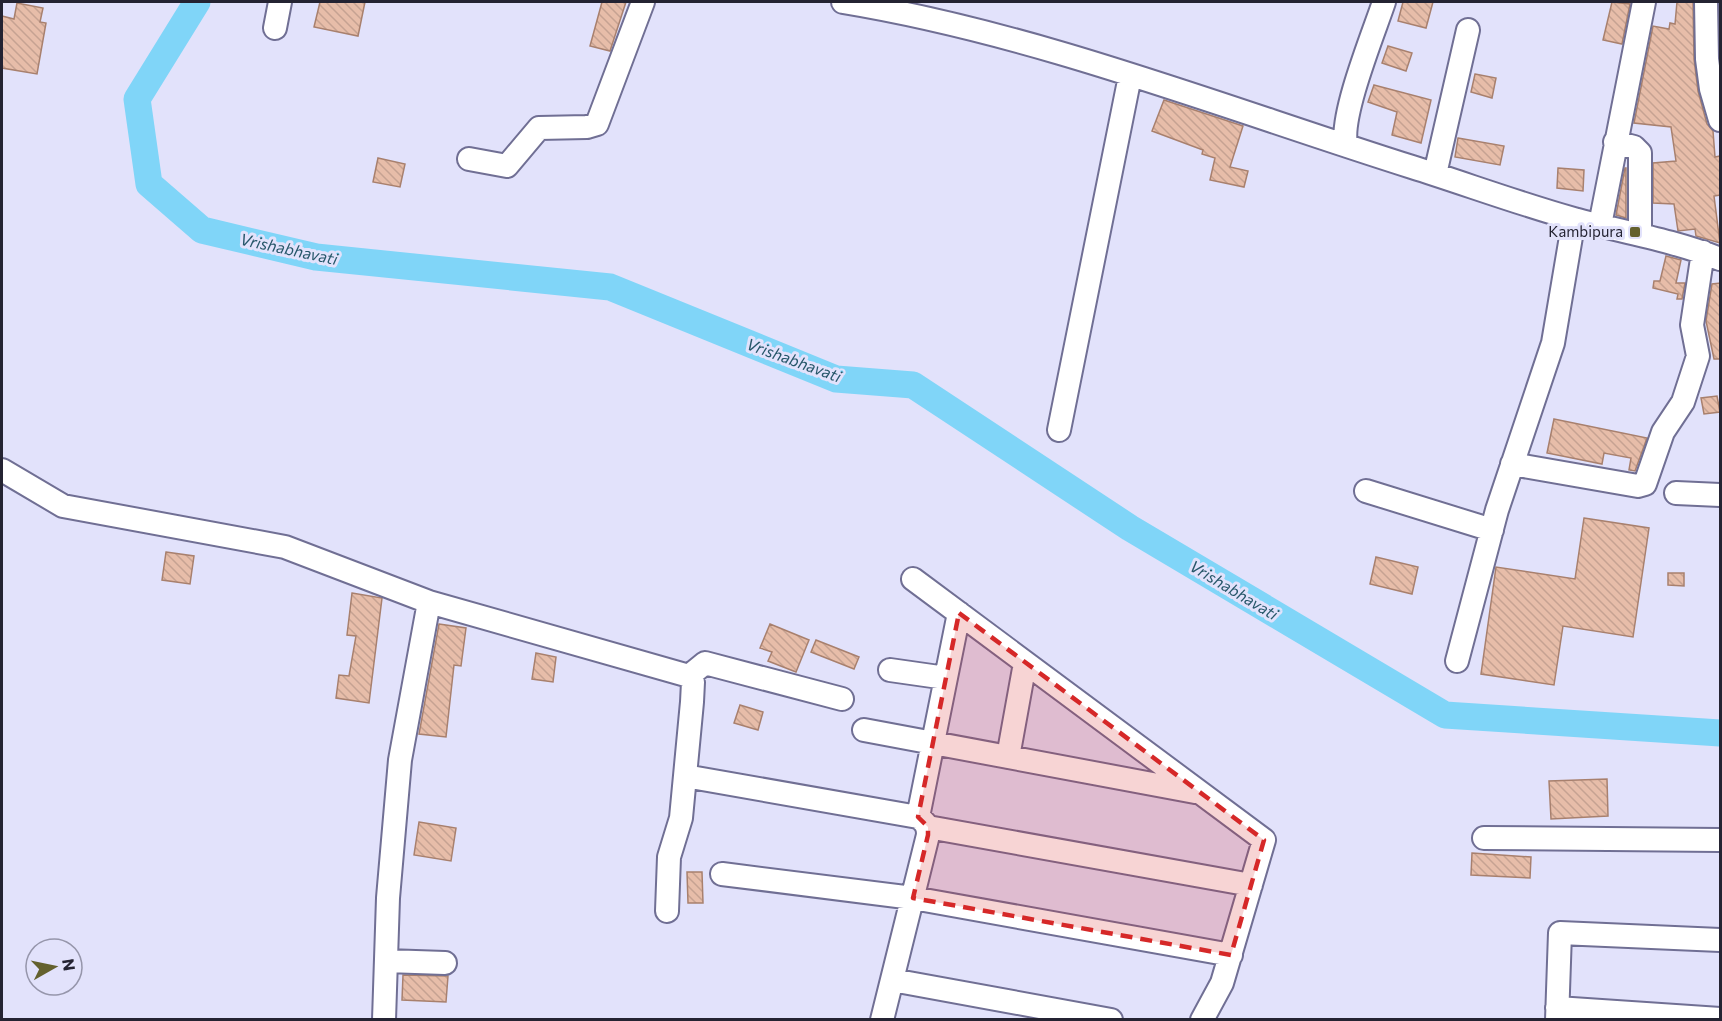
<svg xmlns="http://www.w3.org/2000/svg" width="1722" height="1021" viewBox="0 0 1722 1021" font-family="Commissioner,sans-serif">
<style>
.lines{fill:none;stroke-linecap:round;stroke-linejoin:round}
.river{stroke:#80d5f8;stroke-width:27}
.building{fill:url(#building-back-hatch);stroke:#a8806e;stroke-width:1.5}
.minor-casing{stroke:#706f94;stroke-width:26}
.minor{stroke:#fff;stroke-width:22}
.marked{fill:#d62828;fill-opacity:0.2;stroke:#d62828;stroke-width:4.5;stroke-dasharray:12 8;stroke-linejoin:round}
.poi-dot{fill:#64612e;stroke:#e2e2fb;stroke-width:2}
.labels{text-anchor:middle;stroke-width:6;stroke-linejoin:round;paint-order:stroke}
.poi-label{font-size:15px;fill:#242332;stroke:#e2e2fb;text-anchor:end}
.water-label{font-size:16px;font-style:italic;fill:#27576a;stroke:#e2e2fb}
</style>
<defs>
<pattern id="building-back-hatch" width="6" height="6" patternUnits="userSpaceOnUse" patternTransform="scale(1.5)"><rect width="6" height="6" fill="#e7bda9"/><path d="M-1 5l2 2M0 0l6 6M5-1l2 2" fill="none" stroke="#c6a292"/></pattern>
</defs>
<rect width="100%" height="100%" fill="#e2e2fb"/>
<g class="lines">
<path class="river" d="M197,2L137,99L149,184L202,230L316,257L610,287L836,379L913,385L1130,528L1445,715L1720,733"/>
</g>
<path class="building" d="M320,2H365L358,36L314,27Z
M602,2H626L610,51L590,46Z
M1403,2H1433L1426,28L1398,21Z
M1612,2L1630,4L1622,44L1603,40Z
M1677,2H1693L1694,59L1698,91L1707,124L1713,131L1715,157L1720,156V195L1714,196L1720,243L1696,236L1695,229L1678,231L1674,204L1653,203V163L1676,161L1671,127L1634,123L1653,26L1669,29L1670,23L1675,24Z
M17,3L43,8L40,22L46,23L37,74L2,68V16L14,19Z
M1388,46L1412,53L1406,71L1382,63Z
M1475,74L1496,78L1492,98L1471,92Z
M1374,85L1431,100L1421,143L1392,135L1397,112L1368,102Z
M1164,100L1243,126L1230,167L1248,171L1244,187L1210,180L1215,158L1202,154L1203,150L1152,131Z
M1458,138L1504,146L1500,165L1455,157Z
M378,158L405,164L400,187L373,182Z
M1558,168L1584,170L1583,191L1557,188Z
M1625,168H1626V218L1616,215Z
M1666,256L1681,260L1676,283H1685L1682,299H1677L1678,294L1653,288L1654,281H1660Z
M1720,283V359H1714L1706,321L1712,284Z
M1717,396L1720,412L1704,414L1701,398Z
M1554,419L1647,438L1635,471L1629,470L1631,458L1604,453L1602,464L1547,453Z
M1584,518L1649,528L1633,637L1563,626L1554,685L1481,674L1496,567L1575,579Z
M166,552L194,556L190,584L162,580Z
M1376,557L1418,567L1412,594L1370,584Z
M1668,573H1684V586L1668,585Z
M352,593L382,598L369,703L336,698L339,675L349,676L356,636L347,635Z
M439,624L466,628L461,666L454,665L446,737L419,734Z
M770,624L809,640L796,672L768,661L772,652L760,648Z
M816,640L859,657L854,669L811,652Z
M536,653L556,657L553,682L532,679Z
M740,705L763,712L758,730L734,723Z
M1607,779L1608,816L1551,819L1549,781Z
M419,822L456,828L451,861L414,855Z
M1472,853L1531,857L1530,878L1471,875Z
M687,872H702L703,903H688Z
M403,975L448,976L446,1002L402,1000Z"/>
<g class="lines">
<g class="minor-casing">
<path id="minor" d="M843,2C1037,34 1225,108 1412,167C1466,184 1520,204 1574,219C1623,232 1673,240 1720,259
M1706,2L1707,59L1711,89L1720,120
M275,28L280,2
M1615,142L1634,147L1640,153V233
M1346,144C1340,115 1374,32 1384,2
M469,159L507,166L539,128L587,127L597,124L643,2
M1435,174L1468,30
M1600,225L1644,2
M1059,430L1130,76
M1512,464L1638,486L1645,484L1663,432L1683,402L1698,356L1692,325L1703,252
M2,470L63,506L285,547L429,602L689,676L693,682L692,702L681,818L669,857L667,911
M1366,491L1492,530
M1676,493L1720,495
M913,579L1264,840L1222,983L1202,1020
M1457,661L1497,510L1553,343L1574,219
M890,670L946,678
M689,676L705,663L842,699
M864,730L1195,792
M1008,757L1025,663
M685,776L918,817C925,822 928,825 928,835L882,1020
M918,817L959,613
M928,827L1251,885
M1484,838L1720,840
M722,874L913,898L1231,955
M386,961L445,963
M892,980L1111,1020
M1557,1008L1720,1019
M384,1020L388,898L400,760L429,602
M1557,1020L1560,933L1720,940"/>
</g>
<use href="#minor" class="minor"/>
</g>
<path class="marked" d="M959,613L1264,840L1231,955L913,898L928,835V827L918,817Z"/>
<rect class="poi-dot" x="1629" y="226" width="12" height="12" rx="3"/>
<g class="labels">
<g class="poi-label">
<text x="1623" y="237">Kambipura</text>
</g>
<g class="water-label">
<text transform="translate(289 249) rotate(12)" y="6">Vrishabhavati</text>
<text transform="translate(794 360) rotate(20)" y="6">Vrishabhavati</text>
<text transform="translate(1234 590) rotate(31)" y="6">Vrishabhavati</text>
</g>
</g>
<rect width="1722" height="1021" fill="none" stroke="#242332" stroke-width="6"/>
<g transform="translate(54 967) rotate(81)"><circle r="28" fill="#e2e2fb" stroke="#9696ab" stroke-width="1.5"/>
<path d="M0-4.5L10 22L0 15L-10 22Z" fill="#64612e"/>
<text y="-9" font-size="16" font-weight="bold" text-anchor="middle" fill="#242332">N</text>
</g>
</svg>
